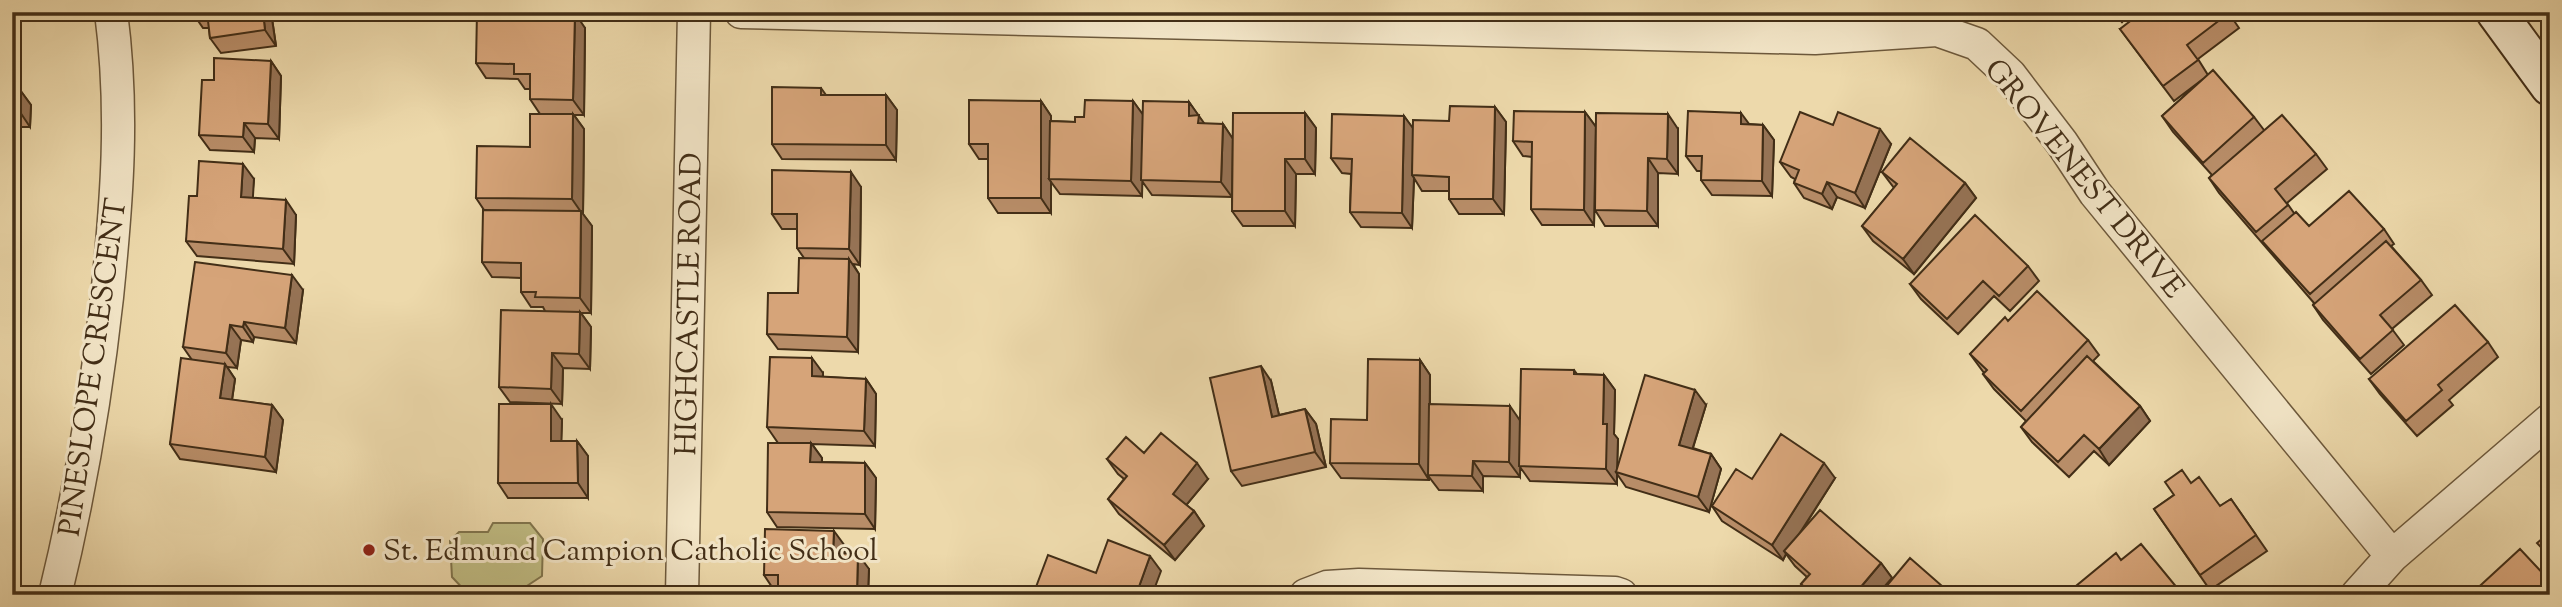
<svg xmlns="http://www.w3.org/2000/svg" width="2562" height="607" viewBox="0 0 2562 607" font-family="'Sorts Mill Goudy',serif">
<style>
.park{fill:#c0bc83;stroke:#81754d;stroke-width:2}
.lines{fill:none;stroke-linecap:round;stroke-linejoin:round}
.street-casing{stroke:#6d593c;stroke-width:35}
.secondary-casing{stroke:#422e17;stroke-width:42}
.street{stroke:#f3e6c8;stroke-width:32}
.secondary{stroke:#f3e6c8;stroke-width:38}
.wall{fill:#b88d68;stroke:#422e17;stroke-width:2}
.shaded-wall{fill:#967355;stroke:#422e17;stroke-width:2}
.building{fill:#d6a479;stroke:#422e17;stroke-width:2}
.poi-dot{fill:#8f2418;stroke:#f3e6c8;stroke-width:2.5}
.labels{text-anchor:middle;stroke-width:6;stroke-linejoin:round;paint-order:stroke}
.street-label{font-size:30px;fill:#422e17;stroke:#f3e6c8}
.poi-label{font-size:30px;fill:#422e17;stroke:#f3e6c8;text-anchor:start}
</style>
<rect width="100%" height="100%" fill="#edd9ab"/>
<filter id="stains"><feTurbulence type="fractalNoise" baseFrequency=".00286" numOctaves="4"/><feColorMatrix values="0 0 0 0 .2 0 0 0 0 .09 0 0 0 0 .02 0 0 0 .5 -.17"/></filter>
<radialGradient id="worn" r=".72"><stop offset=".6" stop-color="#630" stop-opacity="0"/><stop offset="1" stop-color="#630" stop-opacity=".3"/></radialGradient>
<path class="park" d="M493,523H530L543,539L542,576L513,595H469L452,577L450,541L459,532H488Z"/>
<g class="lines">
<g class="street-casing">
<path id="street" d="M741,12L1815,38L1937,30L1977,44L2010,75L2062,143L2095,193L2392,556
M55,595C79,497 96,397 107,297C117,199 124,111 111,12
M682,595L694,12H697
M1306,595L1327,587L1359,585L1615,593L1621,595
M2357,595L2392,556L2550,420"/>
</g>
<g class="secondary-casing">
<path id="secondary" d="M2496,12L2550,86"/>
</g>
<use href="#street" class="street"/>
<use href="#secondary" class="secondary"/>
</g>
<path class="wall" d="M12,12L17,80H12Z
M192,12H271L276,46L221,53L210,38L209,28H203Z
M509,12H579L570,13L585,28L584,115H574L584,129L583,214L592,226L591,313H581L591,327L590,369L563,368L562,404L510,402L499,387L545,311L543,307H531L521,292V278L492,277L482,262L484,210L476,198L530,147L540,114L530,99V89H525L518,79L486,78L476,63Z
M2111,12H2131L2122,22Z
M2228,12L2239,28L2198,59L2208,75L2254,117L2264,130L2316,154L2327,169L2287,203L2294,213L2309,226L2384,229L2394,244L2391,246L2421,280L2432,295L2392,329L2404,345L2371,374L2323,320L2313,305L2314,303L2219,193L2209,178L2212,175L2173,132L2162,116L2203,79L2174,101L2120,29Z
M271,61L281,76L279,139L255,138L254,152L210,150L199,135L214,80Z
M821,88L826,95H886L897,110L896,160L782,159L772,144Z
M12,90H20L31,105L30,127H18L17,192H12Z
M1041,101L1051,116V121L1075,122L1084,117L1133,101L1142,114L1189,102L1204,124H1223L1232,138L1305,113L1316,128L1315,174H1296L1295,226H1243L1232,211V197L1152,195L1142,181V196L1060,194L1051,182V213H998L988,198V159H979L969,144Z
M1495,107L1506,122L1504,214H1459L1449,199V191H1422L1414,178L1412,228L1361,227L1350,212L1351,174L1342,173L1331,158L1404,116L1413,129L1449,121Z
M1585,112L1596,127L1594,225H1542L1531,209L1532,157L1523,156L1513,141Z
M1749,124L1763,125L1774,140L1772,196L1712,195L1701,180V171H1697L1686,156Z
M1833,125L1891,144L1865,208L1837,197L1832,209L1804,198L1794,183L1795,179L1791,177L1780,162Z
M1678,129V174L1658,173V226H1605L1595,210Z
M1882,172L1965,183L1976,198L1914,274L1873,241L1862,226L1894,188Z
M254,179L252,198L296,215L294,264L197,256L186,241L197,196Z
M861,187L860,265L853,264L859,274L858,352L778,349L767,334L798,293L804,258L797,248V229H782L772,214Z
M2028,266L2039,281L2010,311L1994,296L1958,334L1921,299L1910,284Z
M303,290L296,343L254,337L253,342L241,340L237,368L227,367L235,379L232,400L272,405L283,420L276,472L180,459L170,444L192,360L183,347Z
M2008,321L2088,340L2099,355L2093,361L2140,406L2150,421L2109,465L2094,451L2069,477L2032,442L2021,427L2026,421L1994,389L1983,374L1984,373L1970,354Z
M2488,342L2498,357L2449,400L2453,405L2417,436L2380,394L2369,379Z
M1420,360L1430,375V405L1520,421L1574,370L1577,374L1604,375L1615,390L1614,434L1618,439L1617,466L1706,405L1693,448L1711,454L1721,469L1709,512L1626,487L1617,474V484L1530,481L1520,467V477L1483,476V491L1439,490L1429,477V480L1341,478L1330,463Z
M823,373V377L866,379L876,394L875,446L812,444L822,458V462L865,463L876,478L875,529L777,527L767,512L778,443L767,427Z
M1271,381L1279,415L1305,409L1316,424L1326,467L1242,486L1231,471Z
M562,420L561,441H577L588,456V498H508L498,483Z
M1144,453L1208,479L1186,505L1194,511L1204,526L1175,560L1119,514L1108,499L1124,479L1118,474L1107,459Z
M1835,478L1799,535L1881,563L1892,578L1877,595H1808L1801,584L1807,577L1795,566L1786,554L1783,560L1722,521L1712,506L1752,479Z
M2191,483L2220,506L2231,499L2267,551L2210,590L2154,509Z
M845,546L844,553L869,569L868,595H778V590H774L764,575Z"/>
<path class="shaded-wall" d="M12,12H13L17,80L12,73Z
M263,12H271L276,46L265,30Z
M2115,12H2131L2122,22Z
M575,13L585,28L584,115L573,100Z
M271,61L281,76L279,139L268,124Z
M20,90L31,105L30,127L20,112Z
M886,95L897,110L896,160L886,145Z
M1041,101L1051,116V179H1049L1051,182V213L1041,198Z
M1133,101L1144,116L1142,196L1131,181Z
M1189,102L1209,130L1200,125L1189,116Z
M1495,107L1506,122L1504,214L1493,199Z
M1585,112L1596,127L1594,225L1584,210Z
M1305,113L1316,128L1315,174L1305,159Z
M1741,113L1752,128L1741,124Z
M573,114L584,129L583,214L592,226L591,313L580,298L581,212L572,199Z
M1668,114L1678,129V174L1667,159Z
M1404,116L1415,131L1412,175L1414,178L1412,228L1402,213Z
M12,119L18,127L17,192L12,186Z
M244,123L255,138L254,152L243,137Z
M1223,124L1233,139L1232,197L1221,182Z
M1763,125L1774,140L1772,196L1762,181Z
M1880,129L1891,144L1865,208L1855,193Z
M1648,158L1658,173V226L1647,211Z
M1285,159L1296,174L1295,226L1285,211Z
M243,164L254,179L252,212L241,197Z
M851,172L861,187L860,265L849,249Z
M1827,182L1837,197L1832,209L1822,194Z
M1965,183L1976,198L1914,274L1903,259Z
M286,200L296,215L294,264L283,249Z
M849,259L859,274L858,352L847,337Z
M292,275L303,290L296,343L285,328Z
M580,312L591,327L590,369L579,354Z
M244,322L254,337L253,342L243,327Z
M230,325L241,340L237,368L226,353Z
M552,353L563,368L562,404L551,389Z
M812,358L823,373L822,392L812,376Z
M1420,360L1430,375L1429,475H1428L1429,480L1419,464Z
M225,364L235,379L230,413L220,398Z
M1261,366L1271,381L1283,432L1272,417Z
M1604,375L1615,390L1614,434L1618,439L1617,472H1616L1617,474V484L1606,469L1603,424Z
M866,379L876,394L875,446L864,431Z
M1695,390L1706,405L1689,460L1679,445Z
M551,404L562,420L561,456L551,441Z
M272,405L283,420L276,472L265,457Z
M1510,406L1521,422L1520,477L1509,462Z
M2140,406L2150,421L2109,465L2099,449Z
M1305,409L1316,424L1326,467L1315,452Z
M577,441L588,456V498L578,483Z
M811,443L822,458L821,477L810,462Z
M1711,454L1721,469L1709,512L1698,497Z
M1473,461L1483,476V491L1472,476Z
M865,463L876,478L875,529L865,514Z
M1197,463L1208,479L1183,509L1173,494Z
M1824,463L1835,478L1787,553L1784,551L1786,554L1783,560L1772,545Z
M1194,511L1204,526L1175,560L1164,545Z
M834,531L845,546L844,568L833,553Z
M858,554L869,569L868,595H859L857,592Z
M1150,556L1161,571L1152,595H1136Z
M1881,563L1892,578L1877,595H1854Z"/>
<path class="building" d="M207,12H263L265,30L210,38Z
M477,12L575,13L573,100L530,99V74H514V64L476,63Z
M2142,12H2228L2229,13L2187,45L2198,60L2163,86L2120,29Z
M214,58L271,61L268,124L244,123L243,137L199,135L202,80H214Z
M2213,70L2254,117L2203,163L2162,116Z
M772,87L821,88V95H886V145L772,144Z
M12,90H20V112H12Z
M969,100L1041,101V198H988V144H969Z
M1085,100L1133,101L1131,181L1049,179L1050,121L1075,122V117H1084Z
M1143,101L1189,102V116L1199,115L1198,123L1223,124L1221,182L1141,180Z
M1450,106L1495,107L1493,199H1449V177L1412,175L1413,120L1449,121Z
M1514,111L1585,112L1584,210L1531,209L1532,142L1513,141Z
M1688,111L1741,113V124L1763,125L1762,181L1701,180L1702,156H1686Z
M1800,112L1833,125L1838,112L1880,129L1855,193L1827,182L1822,194L1794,183L1799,170L1780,162Z
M1233,113H1305V159H1285V211H1232Z
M1596,113L1668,114L1667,159L1648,158L1647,211L1595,210Z
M530,114H573L572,199L476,198L477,146L530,147Z
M1332,114L1404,116L1402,213L1350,212L1352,159L1331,158Z
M2282,115L2316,154L2275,189L2288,205L2256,232L2209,178Z
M1910,138L1965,183L1903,259L1862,226L1897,184L1882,172Z
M199,161L243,164L241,197L286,200L283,249L186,241L189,196H197Z
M772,170L851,172L849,249L797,248V214H772Z
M2349,191L2384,229L2310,294L2262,241L2296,212L2309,226Z
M483,210L581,211L580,298L535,297L536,292H521V263L482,262Z
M1975,215L2028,266L1999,296L1983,281L1947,319L1910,284Z
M2386,241L2421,280L2380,315L2393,330L2360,359L2313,305Z
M799,258L849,259L847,337L767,334L768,293H798Z
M195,262L292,275L285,328L244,322L243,327L230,325L226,353L183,347Z
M2037,291L2088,340L2021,411L1983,374L1987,370L1970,354L2005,317L2008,321Z
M2455,305L2488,342L2438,385L2442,390L2406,421L2369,379Z
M501,310L580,312L579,354L552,353L551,389L499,387Z
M2087,356L2140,406L2099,449L2084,435L2058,462L2021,427Z
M770,357L812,358V376L866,379L864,431L767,427Z
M181,358L225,364L220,398L272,405L265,457L170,444Z
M1368,359L1420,360L1419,464L1330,463L1331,419L1367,420Z
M1261,366L1272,417L1305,409L1315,452L1231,471L1210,378Z
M1521,369L1574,370V374L1604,375L1603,424H1607L1606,469L1519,466Z
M1645,375L1695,390L1679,445L1711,454L1698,497L1616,472Z
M499,404H551V441H577L578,483H498Z
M1429,404L1510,406L1509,462L1473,461L1472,476L1428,475Z
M1161,433L1197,463L1173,494L1194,511L1164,545L1108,499L1127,476L1107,459L1126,437L1144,453Z
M1781,434L1824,463L1772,545L1712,506L1736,469L1752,479Z
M768,443H811L810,462L865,463V514L767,512Z
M2182,470L2191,483L2199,477L2220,506L2231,499L2256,535L2200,575L2154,509L2174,495L2165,482Z
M1820,510L1881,563L1854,595H1813L1801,584L1810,574L1784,551Z
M765,529L834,531L833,553L858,554L857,592L833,591V595H778V575H764Z
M2550,532V557L2537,543Z
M1108,540L1150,556L1136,595H1033L1048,555L1096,573Z
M2141,544L2183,595H2083L2076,586L2116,553L2121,560Z
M2520,549L2550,581V595H2470Z
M1910,558L1950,593L1948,595H1879Z"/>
<circle class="poi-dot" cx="369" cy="550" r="7"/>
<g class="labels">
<g class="street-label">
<text transform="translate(2085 178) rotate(51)" y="10">GROVENEST DRIVE</text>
<text transform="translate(688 304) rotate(-89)" y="10">HIGHCASTLE ROAD</text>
<text transform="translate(92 367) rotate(-82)" y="10">PINESLOPE CRESCENT</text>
</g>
<g class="poi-label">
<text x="383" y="560">St. Edmund Campion Catholic School</text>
</g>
</g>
<rect width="2562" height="607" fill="none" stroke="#edd9ab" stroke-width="42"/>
<rect x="14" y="14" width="2534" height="579" fill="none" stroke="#422e17" stroke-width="3.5"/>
<rect x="21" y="21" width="2520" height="565" fill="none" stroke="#422e17" stroke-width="2"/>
<rect width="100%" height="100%" filter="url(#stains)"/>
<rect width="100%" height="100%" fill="url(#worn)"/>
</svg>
